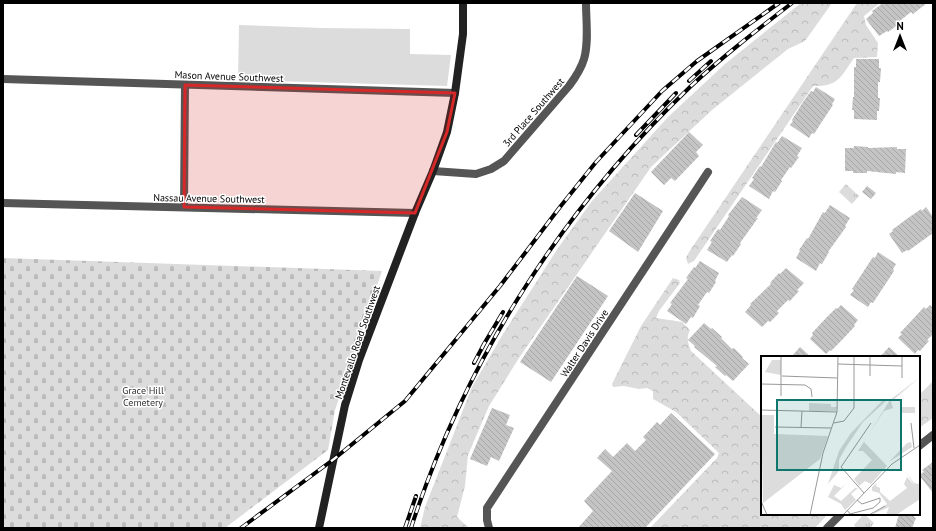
<svg xmlns="http://www.w3.org/2000/svg" width="936" height="531" viewBox="0 0 936 531" font-family="'PT Sans',sans-serif">
<style>
.green{fill:#dcdcdc}
.forest{fill:url(#forest-crowns)}
.cemetery{fill:url(#cemetery-stones)}
.park{fill:url(#park-tufts)}
.building{fill:url(#building-back-hatch)}
.lines{fill:none;stroke-linecap:round;stroke-linejoin:round}
.street{stroke:#555;stroke-width:8}
.secondary{stroke:#222;stroke-width:8}
.rail-casing{stroke:#000;stroke-width:4}
.rail{stroke:#fff;stroke-width:2.5;stroke-dasharray:8;stroke-linecap:butt}
.marked{fill:#d62828;fill-opacity:0.2;stroke:#d62828;stroke-width:3;stroke-linejoin:round}
.labels{text-anchor:middle;stroke-width:3;stroke-linejoin:round;paint-order:stroke}
.street-label{font-size:10px;fill:#000;stroke:#fff}
.park-label{font-size:10px;fill:#333;stroke:#fff}
.inset-road{fill:none;stroke:#999;stroke-width:1}
.view{fill:#0f766e;fill-opacity:0.15;stroke:#0f766e;stroke-width:2}
.inset-edge{fill:none;stroke:#000;stroke-width:2}
</style>
<defs>
<pattern id="forest-crowns" width="20" height="18" patternUnits="userSpaceOnUse"><rect width="20" height="18" fill="#dcdcdc"/><path d="M2 6a3 3 0 1 1 6 0M12 15a3 3 0 1 1 6 0" fill="none" stroke="#bbb"/></pattern>
<pattern id="cemetery-stones" width="16" height="16" patternUnits="userSpaceOnUse"><rect width="16" height="16" fill="#dcdcdc"/><path d="M2 7V4a2 2 0 0 1 4 0v3zM10 15v-3a2 2 0 0 1 4 0v3z" fill="#bbb"/></pattern>
<pattern id="park-tufts" width="24" height="20" patternUnits="userSpaceOnUse"><rect width="24" height="20" fill="#dcdcdc"/><path d="M3 7l-1-3M5 7V3M7 7l1-3M15 17l-1-3M17 17v-4M19 17l1-3" fill="none" stroke="#bbb"/></pattern>
<pattern id="building-back-hatch" width="6" height="6" patternUnits="userSpaceOnUse"><rect width="6" height="6" fill="#c4c4c4"/><path d="M-1 5l2 2M0 0l6 6M5-1l2 2" fill="none" stroke="#a7a7a7"/></pattern>
</defs>
<rect width="100%" height="100%" fill="#fff"/>
<path class="green" d="M239,25L322,28L410,29V54L451,55L447,86L238,80Z"/>
<path class="forest" d="M801,3H832L805,41L788,49L712,110L651,167L519,358L489,406L468,455L465,486L457,517L469,528H420L425,507L472,387L503,334L558,248L592,201L668,117L725,64Z
M857,3H880L864,16L866,25L878,43L877,57L854,58C841,76 839,87 813,86L694,261L688,264L686,258L689,252Z
M673,278L679,280L680,283L659,311L656,318L682,322L690,330C686,338 688,344 691,351L762,417V514H828L815,528H650L717,458L719,453L676,412L653,399V391L647,388L639,389L624,386L613,387L612,384L641,326Z
M933,381V418L919,428V395Z"/>
<path class="cemetery" d="M3,258L382,271L335,410L328,450L225,528H3Z"/>
<path class="park" d="M846,184L859,196L852,204L839,192Z
M864,514L874,523L870,528H856L854,525Z"/>
<path class="building" d="M883,3H927L913,14L911,12L897,23L899,24L888,32L887,31L879,36L866,19L873,13L872,11Z
M856,59H879V68H881L880,82H878V98H880L879,111H877V120L854,119V110H852L853,97H854V67H856Z
M816,87L835,99L832,104L833,105L821,123L814,134L812,133L809,138L790,125L793,121L792,120L803,102L811,91L813,92Z
M689,132L703,145L696,152L699,156L675,181L671,178L664,185L651,172Z
M782,136L802,148L797,156L799,157L791,168L790,167L781,180L782,181L775,192L773,191L769,199L749,186L754,179L752,178L760,166L761,167L776,142L777,143Z
M854,146L868,147V148L897,147V149H906L905,173L896,172V174L867,171V173H853V171H845V148H854Z
M867,186L876,193L871,199L862,192Z
M635,193L663,211L638,252L609,231Z
M742,197L762,210L756,218H758L740,243L741,244L733,256L732,255L727,262L707,250L712,242L710,241L718,229L720,230L729,216L728,215Z
M830,205L850,218L845,226L846,227L828,252H829L822,264L820,263L816,271L796,258L800,251L799,250L807,238L808,239L823,212L825,213Z
M926,207L933,217V233L908,251L907,250L902,253L889,234L893,231L892,230L908,218L921,209L922,211Z
M878,252L896,264L893,269L894,271L873,303L871,302L868,307L850,295L854,290L852,289L873,257L875,258Z
M700,261L719,273L715,281L716,282L709,293L707,292L698,305L700,306L693,318L691,317L686,324L667,311L672,304L670,303L688,279L686,278L694,267L695,268Z
M786,268L804,283L797,290L799,291L790,301L788,300L777,311L779,313L770,322L768,321L762,327L745,312L751,305L750,304L771,284L770,283L779,273L780,274Z
M577,276L608,296L551,382L520,362Z
M841,305L858,320L854,325L855,326L842,340L831,351L830,350L826,354L810,339L813,335L812,333L827,317L836,308L837,309Z
M930,305L933,308V334L927,340L929,341L920,351L918,350L915,354L898,338L902,334L900,333L913,319L924,307L926,309Z
M704,323L711,329L712,328L722,337L721,338L732,349L734,348L743,357L742,358L749,364L733,381L726,375L725,376L715,367L717,366L694,347L695,346L688,340Z
M800,347L811,357H791Z
M889,347L900,357H880Z
M492,408L510,415L506,425L514,428L499,461L491,457L487,466L470,459Z
M671,413L715,454L645,528H578L593,511L584,501L612,471L597,458L605,449L613,457L627,443L635,451L646,440L643,437L657,422L660,425Z
M933,462V493L919,475L924,472L922,470Z
M899,514H915L914,517L916,518L912,528H895Z"/>
<g class="lines">
<path class="street" d="M3,79L455,93
M433,171L476,174L491,169L504,161L569,86C575,78 581,69 584,59C589,43 586,20 586,3
M3,203L415,213
M184,207L185,85
M919,446L933,435
M489,528L487,520V508L708,172
M827,528L841,514"/>
<path class="secondary" d="M319,528L345,405L359,360L415,213L433,171L447,132L455,93L463,34V3"/>
<g class="rail-casing">
<path id="rail" d="M689,81L711,61
M636,135L676,93
M474,363L484,344L503,312
M241,528L334,459L405,401L500,286L560,207L596,162L662,91L697,61L779,3
M405,528L416,496
M411,528C466,359 562,210 690,87C722,57 757,30 792,3"/>
</g>
<use href="#rail" class="rail"/>
</g>
<path class="marked" d="M185,85L455,93L447,132L415,213L184,207Z"/>
<g class="labels">
<g class="street-label">
<text transform="translate(229 76) rotate(2)" y="4">Mason Avenue Southwest</text>
<text transform="translate(533 112) rotate(-49)" y="4">3rd Place Southwest</text>
<text transform="translate(209 198) rotate(1)" y="4">Nassau Avenue Southwest</text>
<text transform="translate(357 342) rotate(-71)" y="4">Montevallo Road Southwest</text>
<text transform="translate(584 343) rotate(-57)" y="4">Walter Davis Drive</text>
</g>
<g class="park-label">
<text x="143" y="394">Grace Hill<tspan x="143" dy="12">Cemetery</tspan></text>
</g>
</g>
<g transform="translate(761 356)">
<rect width="159" height="159" fill="#fff"/>
<path d="M48,47L70,48V51H76L75,55H48ZM140,51H154V57H140Z" fill="#dcdcdc"/>
<path d="M11,4H20V19L4,16ZM159,21L130,46L132,52L123,55L107,79L129,44ZM123,43H127L102,66L85,91L78,104V115L67,128L78,95L90,77ZM106,81L103,86L126,110L110,128L104,125L98,130L93,123L111,104L102,95H97ZM150,86L151,91L128,106L146,87ZM145,116L153,127L157,128L159,126V143L135,159H125L128,151L110,159L126,148L118,137L111,135V131L116,127L115,130L119,132V136L129,145L146,132L143,128L146,121L153,129ZM85,128L73,140L80,145L94,132H97L90,138L95,144L84,154L80,148L67,141L73,129L80,132Z" fill="#dcdcdc"/>
<path d="M0,59H13V78L67,80L59,103L2,147Z" fill="#dcdcdc"/>
<path class="inset-road" d="M109,0V20M141,0V22M77,8L141,10M21,20L76,22M0,28L44,29L50,33L51,41M20,40V0M0,54L76,56M73,67L83,65L93,52V0M150,67L153,92M14,71L70,72M40,71L41,55M103,137L80,111L110,67M0,145L6,159M86,154L89,158L112,152L119,146V142L101,148L96,144M49,159L62,97L76,56L77,0M82,159L131,108L159,89M108,159L124,150"/>
<path class="view" d="M16,44H140V114H16Z"/>
<rect width="159" height="159" class="inset-edge"/>
</g>
<rect width="936" height="531" fill="none" stroke="#000000" stroke-width="8"/>
<g transform="translate(900 36)" stroke="#ffffff" stroke-width="3" paint-order="stroke">
<path d="M0-3L7 15L0 10L-7 15Z" fill="#000000"/>
<text y="-6" font-size="11" font-weight="bold" text-anchor="middle" fill="#000000">N</text>
</g>
</svg>
